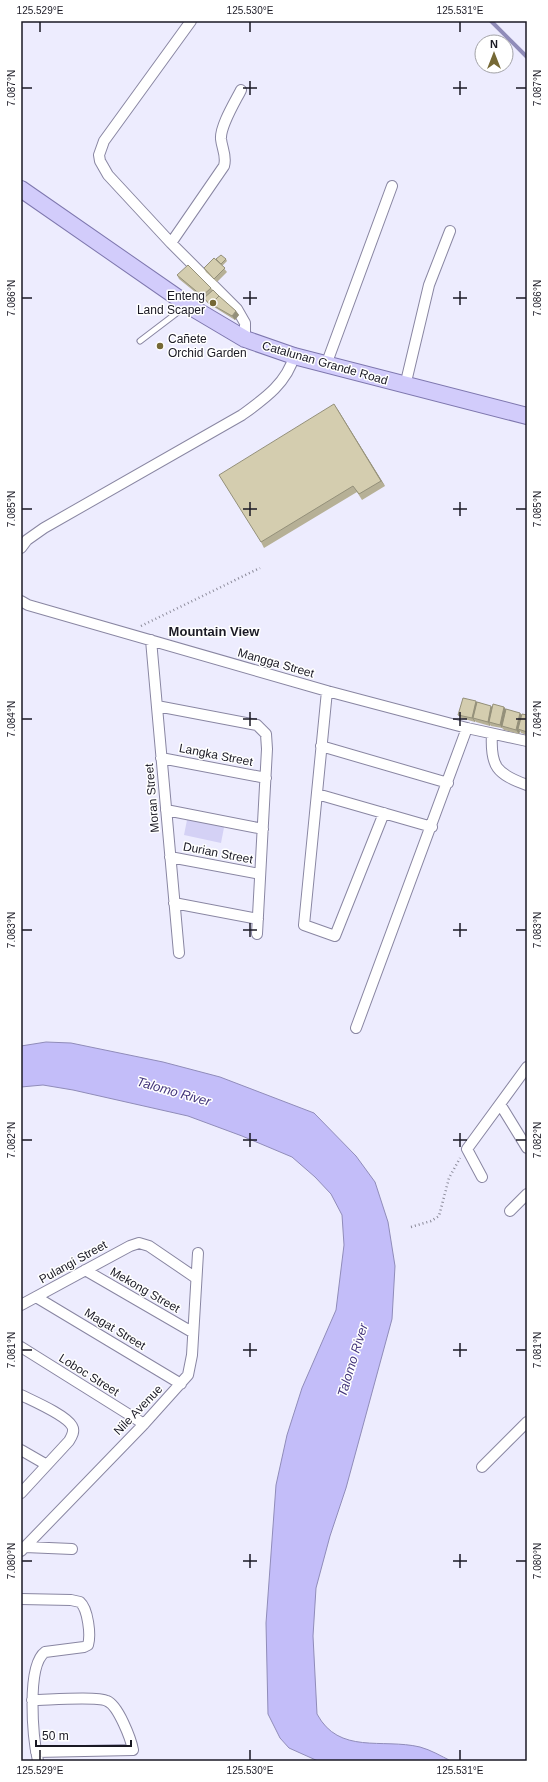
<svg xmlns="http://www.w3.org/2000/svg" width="548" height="1782" viewBox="0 0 548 1782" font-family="Helvetica,sans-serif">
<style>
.green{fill:#d4d1f5}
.water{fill:#c3bdf9;stroke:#908cb9}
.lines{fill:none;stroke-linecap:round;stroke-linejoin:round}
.stream{stroke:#908cb9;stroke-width:4}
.service-casing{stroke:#8986a2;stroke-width:7}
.minor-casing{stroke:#8986a2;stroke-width:12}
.primary-casing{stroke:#7e77ae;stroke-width:18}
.path{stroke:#898897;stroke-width:2.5;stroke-dasharray:1 3;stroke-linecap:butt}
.service{stroke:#fff;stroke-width:5}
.minor{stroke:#fff;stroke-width:10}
.primary{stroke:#d2ccfb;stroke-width:16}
.wall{fill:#b6b096}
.shaded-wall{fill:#94907a}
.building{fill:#d4cdaf;stroke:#94907a}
.ticks{fill:none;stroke:#1a1924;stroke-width:1.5}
.poi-dot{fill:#756835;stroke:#fff;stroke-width:1.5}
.labels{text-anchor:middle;stroke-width:3;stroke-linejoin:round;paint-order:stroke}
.poi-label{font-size:12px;fill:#1a1924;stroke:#fff;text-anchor:end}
.street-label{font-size:12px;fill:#1a1924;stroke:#fff}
.neighbourhood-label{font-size:13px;font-weight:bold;fill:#1a1924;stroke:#fff}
.water-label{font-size:13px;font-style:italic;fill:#43357b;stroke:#fff}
.neatline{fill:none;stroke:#1a1924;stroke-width:1.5}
.ticks-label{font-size:10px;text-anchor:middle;fill:#1a1924}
</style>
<rect width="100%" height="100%" fill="#edecfe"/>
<path class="green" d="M189,810L226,817L221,843L184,835Z"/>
<path class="water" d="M46,1042L71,1043L163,1062L220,1077L314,1113L356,1156L375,1182L388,1222L395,1266L392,1319L346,1488L330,1536L316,1588L313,1636L317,1714C339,1755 382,1738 420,1747C431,1750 441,1756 451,1761H318L289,1748L280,1738L268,1714L266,1623L276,1485L287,1435L302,1388L336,1310L344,1245L342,1215L331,1194L315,1177L292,1157L242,1136L188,1116L73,1090L43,1085L21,1087V1046Z"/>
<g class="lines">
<path class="stream" d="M491,21L527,57"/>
<g class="service-casing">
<path id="service" d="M140,341L186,306"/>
</g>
<g class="minor-casing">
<path id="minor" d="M191,21L104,141L99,155L100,161L108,175L171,243L237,309L245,323V339
M171,243L224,166C227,156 222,149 221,139C220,126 235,102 241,90
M326,365L392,186
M405,386L429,285L450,231
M21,548L27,540L44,528L242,415C264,399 287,383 294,356
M21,601L28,605L327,691L467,728L527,741
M151,640L179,953
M327,691L304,925L335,936L384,813
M157,706L257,725L266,734L267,749L257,934
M492,734C490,767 497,774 527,785
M321,746L448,783
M161,758L266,778
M317,794L432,827
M166,810L263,829
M170,857L260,874
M174,903L258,919
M356,1028L467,728
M500,1104L527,1148
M482,1177L467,1149L527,1067
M510,1211L527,1194
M85,1270L192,1332
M36,1297L181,1384
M21,1305L130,1246L139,1243L149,1246L196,1278
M21,1347L144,1424
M21,1395C33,1401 66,1415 72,1426C75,1431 72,1436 69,1441L21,1493
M21,1450L47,1465
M482,1467L527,1422
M25,1547L72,1549
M21,1551L144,1424L188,1375L192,1355L198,1253
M21,1599L71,1600L80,1602C88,1609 91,1635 88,1645L84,1647L45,1652C26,1666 33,1739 38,1761
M32,1700C47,1700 97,1696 107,1701C118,1705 131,1739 133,1750L36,1752"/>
</g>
<g class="primary-casing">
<path id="primary" d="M21,189L191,307L245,339L294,356L527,416"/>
</g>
<path class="path" d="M141,626L260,568
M411,1227L431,1221L439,1216L449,1178L460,1158"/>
<use href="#service" class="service"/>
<use href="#minor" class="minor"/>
<use href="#primary" class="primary"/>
</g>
<path class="wall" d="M226,259L227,261L222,266L227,272L217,282L206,272L204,268L216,260Z
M177,275L211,288L219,296L236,311L239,315L235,320L214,307L213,308L205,300L179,279Z
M338,410L385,486L362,500L357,492L264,548L261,542Z
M478,702L492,707H504L506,710L520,713L522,715H527V735L521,733L520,731L519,734L504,730L502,728L491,726L490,725V726L476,722L475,721V722L461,718L458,715Z"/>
<path class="shaded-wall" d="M236,311L239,315L235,320L232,316Z
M334,404L338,410L385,486L381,481Z
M476,701L479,704L473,718L475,721V722L472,718Z
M491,706L494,710L489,722L490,725V726L488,722Z
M504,707L507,710L502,726V728L500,725Z
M520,713L523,717L518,729L520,731L519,734L516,730Z"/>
<path class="building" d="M221,255L226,259L221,264L216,259Z
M214,258L225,268L214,279L204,268Z
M188,265L211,288L202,296L177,275Z
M213,290L219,296L211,304L212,305L211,306L204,298Z
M219,296L236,311L232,316L211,304Z
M334,404L381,481L359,494L353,486L261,542L219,475Z
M463,698L476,701L472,718L458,715Z
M477,702L491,706L488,722L473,718Z
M493,704L504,707L500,725L489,722Z
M506,709L520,713L516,730L502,726Z
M522,714L527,715V732L518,729Z"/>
<path class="ticks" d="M40,22V32M250,22V32M460,22V32M250,81V95M460,81V95M22,88H32M243,88H257M453,88H467M516,88H526M250,291V305M460,291V305M22,298H32M243,298H257M453,298H467M516,298H526M250,502V516M460,502V516M22,509H32M243,509H257M453,509H467M516,509H526M250,712V726M460,712V726M22,719H32M243,719H257M453,719H467M516,719H526M250,923V937M460,923V937M22,930H32M243,930H257M453,930H467M516,930H526M250,1133V1147M460,1133V1147M22,1140H32M243,1140H257M453,1140H467M516,1140H526M250,1343V1357M460,1343V1357M22,1350H32M243,1350H257M453,1350H467M516,1350H526M250,1554V1568M460,1554V1568M22,1561H32M243,1561H257M453,1561H467M516,1561H526M40,1750V1760M250,1750V1760M460,1750V1760"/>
<g class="poi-dot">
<circle cx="213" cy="303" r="4"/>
<circle cx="160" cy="346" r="4"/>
</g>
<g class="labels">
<g class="poi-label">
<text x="205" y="300">Enteng<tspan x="205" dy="14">Land Scaper</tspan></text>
<text x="168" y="343" text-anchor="start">Cañete<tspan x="168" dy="14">Orchid Garden</tspan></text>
</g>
<g class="street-label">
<text transform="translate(325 363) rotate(16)" y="4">Catalunan Grande Road</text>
<text transform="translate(276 663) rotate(16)" y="4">Mangga Street</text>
<text transform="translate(216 755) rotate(11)" y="4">Langka Street</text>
<text transform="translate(152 798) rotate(-95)" y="4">Moran Street</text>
<text transform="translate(218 853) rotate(11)" y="4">Durian Street</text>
<text transform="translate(73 1262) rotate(-29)" y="4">Pulangi Street</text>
<text transform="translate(145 1290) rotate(30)" y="4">Mekong Street</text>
<text transform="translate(115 1329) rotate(31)" y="4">Magat Street</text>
<text transform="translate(89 1375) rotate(32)" y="4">Loboc Street</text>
<text transform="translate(138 1410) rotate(-46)" y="4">Nile Avenue</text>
</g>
<g class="neighbourhood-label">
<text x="214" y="636">Mountain View</text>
</g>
<g class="water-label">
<text transform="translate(174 1091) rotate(16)" y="5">Talomo River</text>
<text transform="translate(352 1360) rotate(-73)" y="5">Talomo River</text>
</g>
</g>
<rect width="548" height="1782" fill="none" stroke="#ffffff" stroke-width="44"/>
<g transform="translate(494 54)"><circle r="19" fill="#ffffff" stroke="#a3a3a7"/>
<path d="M0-3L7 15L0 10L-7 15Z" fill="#756835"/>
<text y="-6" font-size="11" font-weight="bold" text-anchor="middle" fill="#1a1924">N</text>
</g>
<path d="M36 1740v6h95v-6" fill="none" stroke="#1a1924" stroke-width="2"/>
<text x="42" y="1740" font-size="12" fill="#1a1924" stroke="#ffffff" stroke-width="3" paint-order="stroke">50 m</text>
<rect x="22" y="22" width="504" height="1738" class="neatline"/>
<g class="ticks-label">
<text x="40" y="14">125.529°E</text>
<text x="250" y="14">125.530°E</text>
<text x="460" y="14">125.531°E</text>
<text transform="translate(11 88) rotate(-90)" y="4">7.087°N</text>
<text transform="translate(537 88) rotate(-90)" y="4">7.087°N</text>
<text transform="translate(11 298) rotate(-90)" y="4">7.086°N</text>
<text transform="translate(537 298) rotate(-90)" y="4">7.086°N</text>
<text transform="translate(11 509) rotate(-90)" y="4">7.085°N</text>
<text transform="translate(537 509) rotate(-90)" y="4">7.085°N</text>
<text transform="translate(11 719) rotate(-90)" y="4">7.084°N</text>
<text transform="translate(537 719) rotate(-90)" y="4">7.084°N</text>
<text transform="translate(11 930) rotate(-90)" y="4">7.083°N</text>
<text transform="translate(537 930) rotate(-90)" y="4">7.083°N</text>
<text transform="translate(11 1140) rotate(-90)" y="4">7.082°N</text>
<text transform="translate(537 1140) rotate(-90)" y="4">7.082°N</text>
<text transform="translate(11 1350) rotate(-90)" y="4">7.081°N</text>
<text transform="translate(537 1350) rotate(-90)" y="4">7.081°N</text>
<text transform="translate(11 1561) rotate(-90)" y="4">7.080°N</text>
<text transform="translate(537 1561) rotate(-90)" y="4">7.080°N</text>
<text x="40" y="1774">125.529°E</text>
<text x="250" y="1774">125.530°E</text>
<text x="460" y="1774">125.531°E</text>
</g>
</svg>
